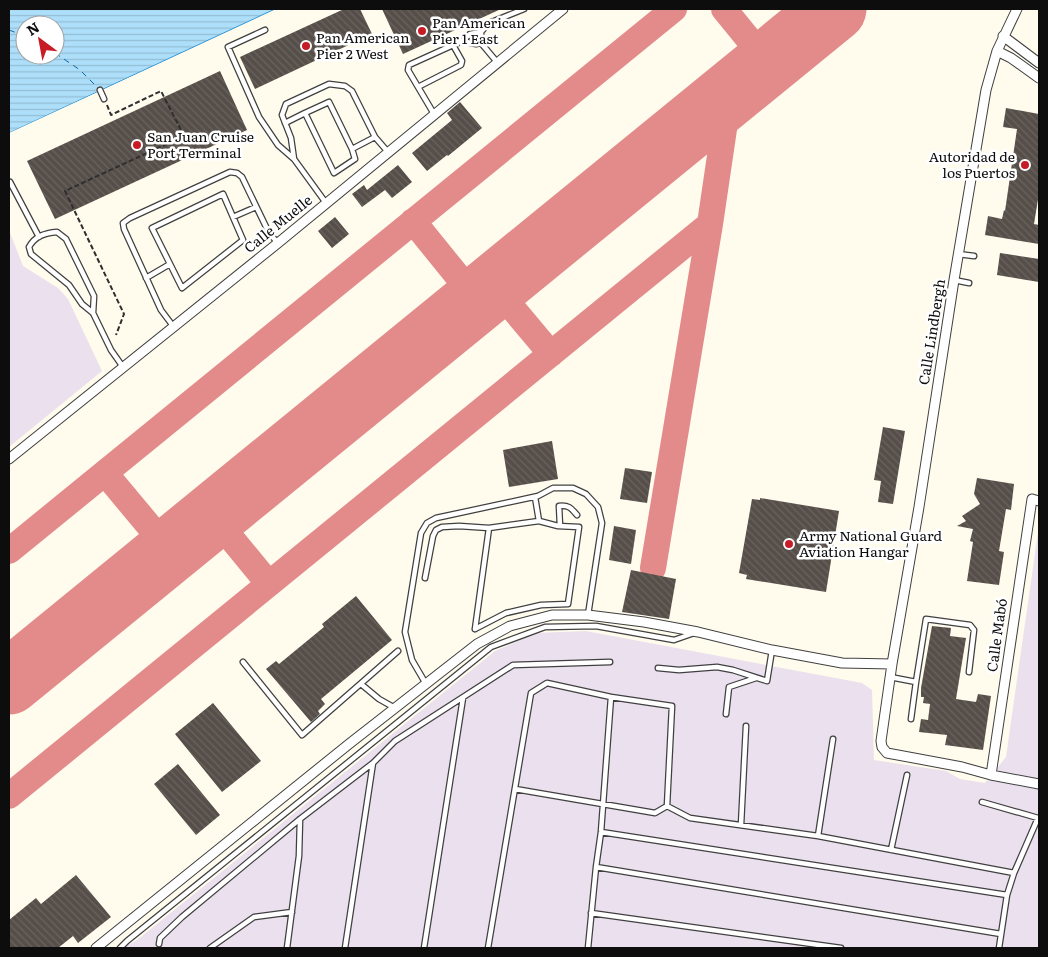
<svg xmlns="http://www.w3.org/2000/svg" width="1048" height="957" viewBox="0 0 1048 957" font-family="Literata,serif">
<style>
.industrial{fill:#ebe0ed}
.water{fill:url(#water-rules);stroke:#2f96d7;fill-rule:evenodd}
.pier{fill:#fffbed}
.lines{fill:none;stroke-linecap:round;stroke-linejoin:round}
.ferry{stroke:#0d67a8;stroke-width:1;stroke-dasharray:6 5;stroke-linecap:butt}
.taxiway{stroke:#e38b8a;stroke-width:26}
.runway{stroke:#e38b8a;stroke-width:65}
.building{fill:url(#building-back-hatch)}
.lane-casing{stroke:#404040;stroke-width:7}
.street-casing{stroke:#404040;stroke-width:11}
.path{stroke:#2f2f2f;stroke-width:2;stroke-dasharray:5 2.5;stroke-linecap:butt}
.lane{stroke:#fff;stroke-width:4.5}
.street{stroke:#fff;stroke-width:9}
.poi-dot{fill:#c71b26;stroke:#fff;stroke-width:2}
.labels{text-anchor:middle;stroke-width:5;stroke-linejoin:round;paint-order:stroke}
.poi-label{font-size:14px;fill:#0d0d0d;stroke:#fff;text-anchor:start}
.street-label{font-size:14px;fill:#0d0d0d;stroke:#fff}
</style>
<defs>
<pattern id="water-rules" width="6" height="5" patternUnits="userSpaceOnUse" patternTransform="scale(1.25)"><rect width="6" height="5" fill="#addffa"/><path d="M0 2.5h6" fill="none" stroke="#94bed5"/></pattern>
<pattern id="building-back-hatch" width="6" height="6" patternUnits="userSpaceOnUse" patternTransform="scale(1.25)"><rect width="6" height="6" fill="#564e49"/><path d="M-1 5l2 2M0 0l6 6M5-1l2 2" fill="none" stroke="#69635f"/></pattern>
</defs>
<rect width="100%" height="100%" fill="#fffbed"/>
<path class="industrial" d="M9,230L23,266L58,288L68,299L102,371L9,447Z
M1039,525V948H123L137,940L495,651L536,633L586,631L862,683L872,690L874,760L946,771L960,779L985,783L1006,757Z"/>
<path class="water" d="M9,9H275L9,133ZM25,25H55V55H25Z"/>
<path class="pier" d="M278,9L276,11L9,135V133Z"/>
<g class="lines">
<path class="ferry" d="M9,30L25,36
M55,53L80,70L99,89"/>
<path class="taxiway" d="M724,9L768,63
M413,221L477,300
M494,286L551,354
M105,473L170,551
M213,516L269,584
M9,551L674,9
M653,568L710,224L729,95
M9,796L710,224"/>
<path class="runway" d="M9,682L834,9"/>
</g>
<path class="building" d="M344,9H360L372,34L255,89L240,57Z
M382,9H501L403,54Z
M220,71L247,130L55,219L27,161Z
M460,102L482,128L448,156L447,155L427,171L412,153L452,120L447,113Z
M1006,108L1039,114V193L1034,224L1039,225V244L985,235L988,216L1002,219L1004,210L1005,211L1017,129L1003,127Z
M398,165L412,182L392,198L385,190L362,207L352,194L364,185L367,190Z
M335,217L349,234L332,248L318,231Z
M1000,253L1039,259V282L997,275Z
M883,427L905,431L893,504L878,502L881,481L874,480Z
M552,441L558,479L509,487L503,450Z
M625,468L652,472L647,503L620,499Z
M977,478L1014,484L1011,510L1006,509L999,551L1004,552L999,585L967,581L973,542L970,541L973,529L957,526L966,521L962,516L980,504L974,494Z
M760,498L839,511L826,592L746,579L747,575L739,573L752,499L760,500Z
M614,526L636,530L631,564L609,560Z
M631,570L676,579L669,619L622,612Z
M356,596L392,640L321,699L325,704L318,711L320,714L311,722L266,669L276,661L279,664L324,627L322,624Z
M932,626L951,628L950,636L966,638L956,699L976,702L978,694L991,696L983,750L945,745L947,735L919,732L921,719L928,720L930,704L923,703L924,697H921V688Z
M213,703L261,761L222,792L175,734Z
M178,764L220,815L196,835L154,784Z
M76,875L111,917L78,943L73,936L58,948H9V920L36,898L41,904Z"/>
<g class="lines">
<g class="lane-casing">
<path id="lane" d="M265,30L228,47L259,117L278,145L294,159
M481,32L470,34L462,41L476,44L481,43
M497,62L481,43V32L489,23L524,9
M418,87L461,65L462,61L453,45
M100,90L104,99
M434,114L408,70L409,65L462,41
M285,123L305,113
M352,149L355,159L334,173L305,113L329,102L352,149L375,137
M10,182L39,237
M326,203L294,159L291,138L282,115L286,104L329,84L345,86L352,91L375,137L388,152
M233,217L256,207
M958,254L974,256
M146,278L170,264L182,288L243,240L223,194L152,228L170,264
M954,280L969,283
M93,313L94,296L66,239L57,232C45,233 35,236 29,247L31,254L69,285L82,304L93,313L111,350L123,367
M173,326L161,310L124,229L123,223L130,218L230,172L237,173L242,177L269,233L278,243
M560,526L559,506C569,505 571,508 577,515
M425,578L433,536L436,530L442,527L459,526L489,528L539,521L535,497
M475,629L506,613L541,605L568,604L579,527L558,526L539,521
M475,629L489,528
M243,662L302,735L398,651
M658,668L679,670L717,667L733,670L767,681L772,650
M890,677L916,682L911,719
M916,682L926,619L970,625L974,630L969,672
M361,684L379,699L395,708
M426,684L412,660L405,632L421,533L427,523L436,518L538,496L553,488H573L586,494L598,507L602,523L588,615
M726,714L729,687L756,678
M515,789L655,813L667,806L672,706L611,697
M982,802L1038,818L1014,873
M667,806L690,818L818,836L833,739
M741,825L746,726
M601,832L1007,895
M818,836L1014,873L1007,895L999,948
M891,850L907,775
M596,867L1001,934
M591,913L841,948
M159,944L160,938L182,917L300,819L373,763L395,741L513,665L610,662
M120,948L127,941L491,647L545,627L596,626L674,640L694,633
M210,948L254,917L292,912
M287,948L299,856L300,819
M345,948L373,763
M424,948L463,698
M488,948L531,693L547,683L611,697L601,832L596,867L588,948"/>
</g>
<g class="street-casing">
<path id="street" d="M1017,9L997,51L986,90L954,280L919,507L892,664L881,741L882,747L887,753L962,767L991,775L1039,784
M1003,36L1039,63
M997,51L1011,58L1039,78
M9,459L278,243L563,9
M991,775L1032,499L1039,501
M96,948L349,744L477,644L510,626L552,615H588L644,622L698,632L772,650L842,663L892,664"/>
</g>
<path class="path" d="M107,105L111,115L161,91L184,136L65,191L124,314L116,335"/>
<use href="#lane" class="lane"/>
<use href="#street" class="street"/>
</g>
<g class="poi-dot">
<circle cx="422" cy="31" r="5"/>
<circle cx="306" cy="46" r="5"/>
<circle cx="137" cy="145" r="5"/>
<circle cx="1025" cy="165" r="5"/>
<circle cx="789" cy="544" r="5"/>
</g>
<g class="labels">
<g class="poi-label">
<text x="432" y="28">Pan American<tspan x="432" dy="16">Pier 1 East</tspan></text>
<text x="316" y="43">Pan American<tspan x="316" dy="16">Pier 2 West</tspan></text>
<text x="147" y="142">San Juan Cruise<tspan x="147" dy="16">Port Terminal</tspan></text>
<text x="1015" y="162" text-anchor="end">Autoridad de<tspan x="1015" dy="16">los Puertos</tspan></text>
<text x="799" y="541">Army National Guard<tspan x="799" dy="16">Aviation Hangar</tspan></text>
</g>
<g class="street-label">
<text transform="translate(278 224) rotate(-39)" y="5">Calle Muelle</text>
<text transform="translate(932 332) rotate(-81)" y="5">Calle Lindbergh</text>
<text transform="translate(997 635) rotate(-82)" y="5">Calle Mabó</text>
</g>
</g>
<rect width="1048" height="957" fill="none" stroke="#0d0d0d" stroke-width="20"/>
<g transform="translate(40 40) rotate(328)"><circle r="24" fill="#ffffff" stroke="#9e9e9e"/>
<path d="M0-4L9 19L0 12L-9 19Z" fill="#c71b26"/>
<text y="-8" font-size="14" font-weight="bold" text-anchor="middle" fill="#0d0d0d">N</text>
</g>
</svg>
